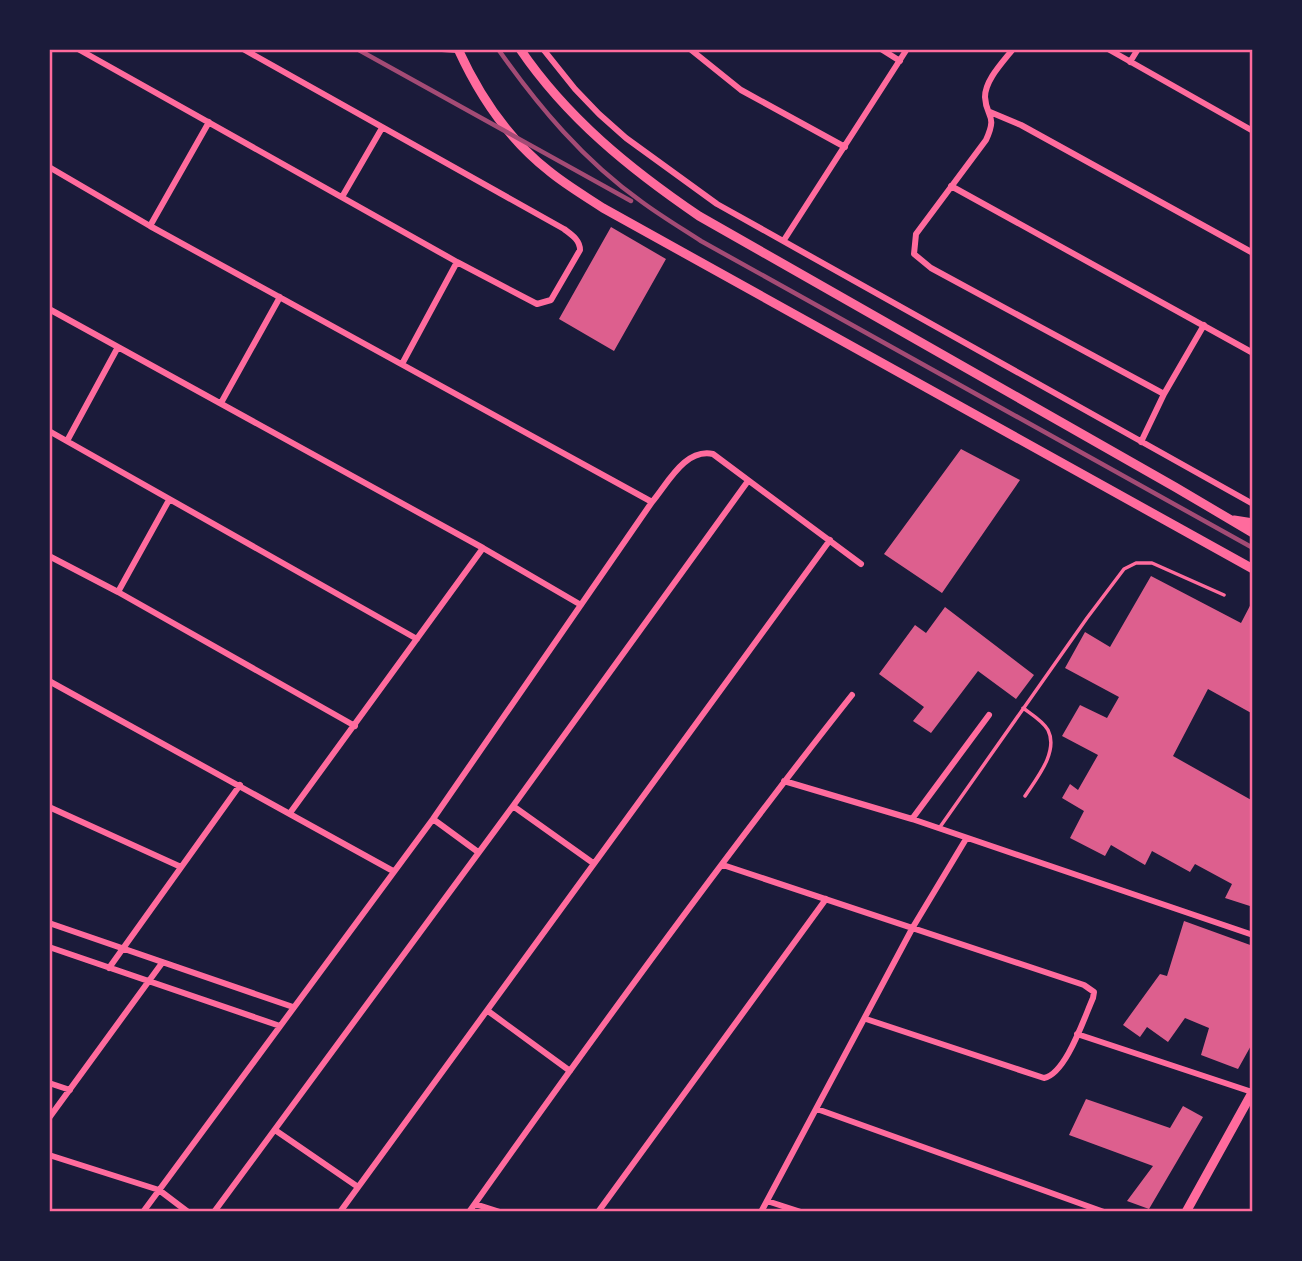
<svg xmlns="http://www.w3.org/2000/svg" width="1302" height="1261" viewBox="0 0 1302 1261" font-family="Roboto,sans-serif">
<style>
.building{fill:#dd5f8e}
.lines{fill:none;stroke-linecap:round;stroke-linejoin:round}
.service{stroke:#ff6b9d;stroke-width:3.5}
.minor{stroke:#ff6b9d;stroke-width:6}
.secondary{stroke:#ff6b9d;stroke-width:9}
.rail{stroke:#a44b75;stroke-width:4.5}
.neatline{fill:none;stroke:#ff6b9d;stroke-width:2.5}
</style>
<rect width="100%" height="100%" fill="#1b1b3a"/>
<path class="building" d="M611,227L666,259L614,351L559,319Z
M961,449L1020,480L942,593L884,554Z
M1151,576L1241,623L1253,600V714L1208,689L1173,756L1253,801V907L1225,898L1232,884L1195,864L1190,872L1152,851L1145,865L1111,845L1105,856L1070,838L1084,811L1062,798L1070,784L1078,790L1098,755L1062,736L1080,705L1107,718L1119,697L1065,668L1085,632L1110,647Z
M945,607L1034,675L1016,699L978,671L931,733L913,721L924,707L879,674L915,625L926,633Z
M1184,921L1253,946V1042L1238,1069L1201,1055L1209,1028L1185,1018L1168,1042L1147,1027L1140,1037L1123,1025L1160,974L1167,976Z
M1086,1099L1170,1128L1183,1106L1203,1117L1149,1209L1127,1201L1153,1166L1069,1135Z"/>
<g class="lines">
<path class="service" d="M1023,708C1031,714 1043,721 1048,730C1059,752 1036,779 1025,796
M940,827L1087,618L1124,569L1136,563H1152L1224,595"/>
<path class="minor" d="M78,49L457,262L537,304L551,300L580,250C580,240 572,235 564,229L243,49
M442,49L458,50
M543,49L575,89L599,114L626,138L717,204L1253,504
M690,49L741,90L845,147
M881,49L900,61
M1013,49C1003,62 985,80 985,97C986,118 998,114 986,140L916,234L914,254L931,268L1164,394
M1108,49L1253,131
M1130,62L1138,49
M990,112L1021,125L1253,253
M49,167L150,226L652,502
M951,186L1253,353
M342,197L382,128
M150,226L209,122
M784,240L907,49
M49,309L483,548L581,605
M402,364L457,262
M221,403L280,297
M49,431L417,639
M67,441L118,347
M1141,442L1164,394L1204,325
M49,556L118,592L355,726
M118,592L169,500
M49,681L393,871
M784,781L912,819L1253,935
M513,806L593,863
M49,807L181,867
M290,813L483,548
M433,819L478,852
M912,819L989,715
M723,865L1084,985L1094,992L1093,998C1084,1018 1066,1074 1044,1078L866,1019
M49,923L293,1007
M49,947L280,1026
M109,968L240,785
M488,1011L570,1071
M1077,1034L1252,1092
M49,1083L70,1090
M817,1109L1104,1212
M49,1118L162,963
M275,1130L358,1187
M49,1155L159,1190L188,1212
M767,1201L801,1212
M475,1204L500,1212
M143,1212L433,819L652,502C668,483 685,448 713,454L861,564
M214,1212L513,806L748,481
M340,1212L830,540
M469,1212C593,1037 719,863 852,695
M598,1212L826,899
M761,1212L913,927L966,839"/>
<path class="secondary" d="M458,49C479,95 508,139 549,171C566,185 585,196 603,208L1253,569
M520,49C567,118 630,169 699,216L1175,487L1253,533
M1234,520L1253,523
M1186,1212L1253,1091"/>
<path class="rail" d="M357,49L631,201
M498,49C538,106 584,161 642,202C661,216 681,228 701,241L1253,548"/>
</g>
<rect width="1302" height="1261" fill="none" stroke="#1b1b3a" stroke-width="102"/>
<rect x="51" y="51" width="1200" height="1159" class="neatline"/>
</svg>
